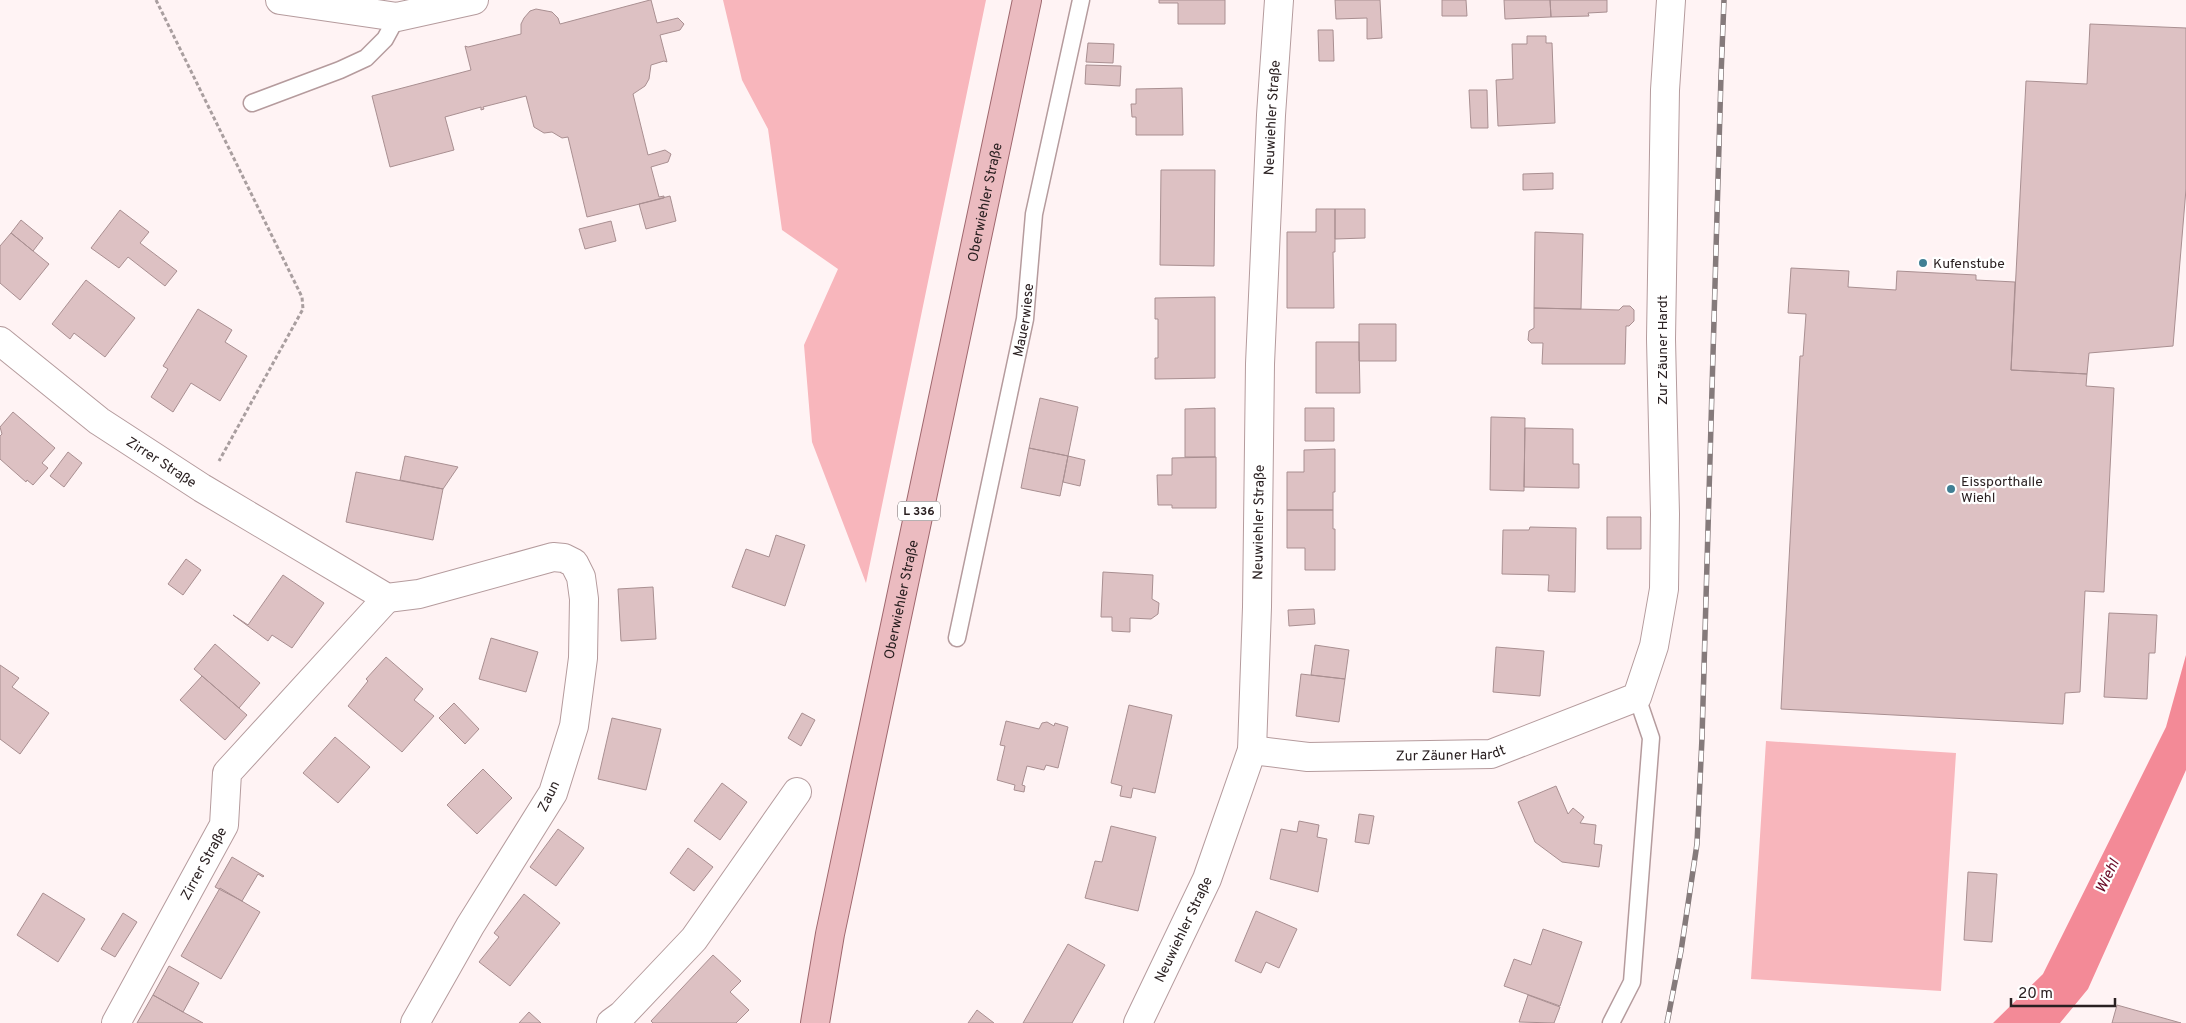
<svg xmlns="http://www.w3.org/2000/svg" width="2186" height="1023" viewBox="0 0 2186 1023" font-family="Overpass,sans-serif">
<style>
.green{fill:#f8b6bc}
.water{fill:#f38a97}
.building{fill:#ddc1c3;stroke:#a98f91}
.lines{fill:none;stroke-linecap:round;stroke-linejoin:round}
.lane-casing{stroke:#b59b9d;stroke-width:19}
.street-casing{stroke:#b59b9d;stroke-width:30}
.primary-casing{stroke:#9f676d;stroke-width:30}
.path{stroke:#a99e9f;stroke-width:3;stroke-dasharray:4 2.5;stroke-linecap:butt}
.lane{stroke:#fff;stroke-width:16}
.street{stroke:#fff;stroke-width:28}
.primary{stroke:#ebbbc0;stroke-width:28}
.rail-casing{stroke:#857a7b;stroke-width:5.5}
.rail{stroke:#fff;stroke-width:4;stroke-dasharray:11;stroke-linecap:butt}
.poi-dot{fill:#407f94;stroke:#fff;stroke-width:2}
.labels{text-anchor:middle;stroke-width:4.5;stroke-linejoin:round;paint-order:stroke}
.shield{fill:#fff;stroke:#6a6364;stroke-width:1}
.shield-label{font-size:12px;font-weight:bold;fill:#2a2021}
.street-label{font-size:14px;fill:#2a2021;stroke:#fff}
.poi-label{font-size:14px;fill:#2a2021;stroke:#fff;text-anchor:start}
.water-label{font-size:15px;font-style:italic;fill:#680824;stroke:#fff}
</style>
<rect width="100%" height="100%" fill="#fff3f4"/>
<path class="green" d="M723,0H986L866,583L812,442L804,345L838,269L782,230L768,129L742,80Z
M1766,741L1956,753L1941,991L1751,979Z"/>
<path class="water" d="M2186,655V770L2088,989L2060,1023H1993L2043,974L2166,727Z"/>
<path class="building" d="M650,0H651L657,23L678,18L684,24L680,30L660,35L667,62L664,61L651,65L649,79L645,86L633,94L648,155L665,150L671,154L668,162L651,167L659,197L664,196V198L587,217L568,137L562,138L552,132L544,133L534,127L526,96L483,107L484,109L481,110V107L445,117L454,150L390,167L372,96L471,70L465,46L468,47L521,34V24L524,18L530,11L536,9L552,12L558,18L560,24Z
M1159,0H1225V24H1178V3H1159Z
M1335,0H1380L1382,38L1367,39V18L1336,19Z
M1442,0H1466L1467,16H1442Z
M1504,0H1550L1551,17L1505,19Z
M1550,0H1607V12L1588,13L1589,16L1551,17Z
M2090,24L2186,28V189L2173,346L2089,353L2087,374L2011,370L2026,81L2087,84Z
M1318,30H1333L1334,61H1319Z
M1527,36H1546V43H1552L1555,123L1498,126L1496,80L1513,79L1512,44H1527Z
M1088,43L1114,44L1113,63L1086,62Z
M1086,65L1121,66L1120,86L1085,84Z
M1182,88L1183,135H1136V117H1132L1131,104H1136V89Z
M1469,90H1487L1488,128H1471Z
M1161,170H1215L1214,266L1160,265Z
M1553,173V189L1523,190V174Z
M670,196L676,221L646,229L639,204Z
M1316,209H1335V252H1333L1334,308H1287V232H1316Z
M1335,209H1365V238L1335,239Z
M120,210L149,232L140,243L177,271L165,286L128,257L119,268L91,248Z
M21,220L43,238L33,251L11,233Z
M611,221L616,241L585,249L579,229Z
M1535,232L1583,234L1581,309L1534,308Z
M11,233L49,264L20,300L0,283V246Z
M1791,268L1849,271L1848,287L1896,290L1897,271L1976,275V280L2015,282L2011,370L2087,374L2086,386L2114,388L2104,592L2085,591L2080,692L2065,693L2063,724L1781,709L1800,356H1803L1806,314L1788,313Z
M86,280L135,318L105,357L74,333L70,339L52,324Z
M1215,297V378L1155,379V358H1158V319H1155V298Z
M1623,306H1630L1634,310V321L1629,326H1626L1625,364H1542L1543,343H1531L1528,340L1529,331L1534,328V308L1619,310Z
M198,309L232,330L225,342L247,356L220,401L191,383L173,412L151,397L168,369L163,366Z
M1359,324H1396V361H1359Z
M1316,342H1359L1360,393H1316Z
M1040,398L1078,407L1068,456L1029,448Z
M1215,408V457H1185V409Z
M1305,408H1334V441H1305Z
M13,412L55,448L42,463L48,468L33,485L27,480L26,482L0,459V436L2,434L0,427Z
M1491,417L1525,418L1524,491L1490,490Z
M1525,428L1573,429V464H1579V488L1524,487Z
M1029,448L1068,456L1060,496L1021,488Z
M1335,449V492H1333V510H1287V472H1304V450Z
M68,452L82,463L64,487L50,476Z
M405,456L458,467L443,489L400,480Z
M1068,456L1085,460L1080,486L1063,482Z
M1216,457V508H1172V505H1158L1157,475H1172V458Z
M356,472L443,489L433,540L346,522Z
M1287,510H1333V529H1335V570H1305V548H1287Z
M1607,517H1641V549H1607Z
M1530,527L1576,528L1575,592L1548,591L1549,575L1502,574L1503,530H1529Z
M776,535L805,545L785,606L732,587L746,549L769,557Z
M186,559L201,570L183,595L168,584Z
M1103,572L1153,575L1152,599L1159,603L1158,614L1151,619L1130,618V632L1112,631V617H1101Z
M283,575L324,603L292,648L272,635L268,641L233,615L248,625Z
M653,587L656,639L621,641L618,589Z
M1314,609L1315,624L1289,626L1288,610Z
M2109,613L2157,615L2155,653H2149L2147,699L2104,697Z
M491,638L538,652L526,692L479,679Z
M215,644L260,683L239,708L194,669Z
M1315,645L1349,650L1345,679L1311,675Z
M1496,647L1544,651L1540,696L1493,692Z
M386,657L423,689L414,700L434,716L402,752L348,706L368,681L366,679Z
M0,665L19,678L12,687L49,713L20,754L0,739Z
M1301,674L1345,679L1339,722L1296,716Z
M202,676L247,715L225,740L180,700Z
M454,703L479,729L465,744L439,718Z
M1129,705L1172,715L1155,793L1133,788L1131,798L1120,796L1122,786L1111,783Z
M802,713L815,720L801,746L788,738Z
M612,718L661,729L646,790L598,779Z
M1006,721L1039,729L1042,723L1047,722L1054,726L1055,723L1068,727L1058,768L1046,765L1044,770L1027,766L1022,785L1025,786L1024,792L1014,790L1015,785L997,780L1005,746L1000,745Z
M335,737L370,767L338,803L303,773Z
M483,769L512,798L477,834L447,805Z
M722,783L747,802L720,840L694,821Z
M1556,786L1568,814L1573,808L1584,817L1580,823L1596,825L1594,844L1602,845L1599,867L1562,862L1535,842L1518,802Z
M1359,814L1374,816L1369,844L1355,842Z
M1299,821L1319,825L1317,837L1327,839L1318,892L1270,879L1281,829L1297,832Z
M1111,826L1156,837L1138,911L1085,898L1095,861L1102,862Z
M558,829L584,848L556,886L530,867Z
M688,848L713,867L694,891L670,873Z
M232,857L264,876L263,877L258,874L242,901L215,887Z
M1968,872L1997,874L1992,942L1964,940Z
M220,888L260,912L221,979L181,956Z
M43,893L85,919L58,962L17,935Z
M524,894L560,923L510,986L479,962L499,937L494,933Z
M1256,911L1297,929L1279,968L1266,962L1261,973L1235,961Z
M123,913L137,922L115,957L101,949Z
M1543,929L1582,942L1560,1006L1504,986L1514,959L1531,965Z
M1068,944L1105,965L1072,1023H1023Z
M713,955L741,981L730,992L749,1010L736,1023H653L651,1021Z
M169,966L199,983L183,1012L153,995Z
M153,995L183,1012L203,1023H137Z
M1528,995L1560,1007L1554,1023L1519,1022Z
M2117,1005L2181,1023H2112Z
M977,1010L994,1023H968Z
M529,1012L541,1023H519Z"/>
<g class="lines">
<g class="lane-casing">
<g id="lane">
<path d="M252,103L340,70L366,58L385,39L397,17"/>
<path id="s1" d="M957,638L1025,319L1034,214L1081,0"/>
<path d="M1611,1023L1632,982L1651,738L1637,697"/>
</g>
</g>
<g class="street-casing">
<g id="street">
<path d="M280,0L397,17L474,0"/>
<path id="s2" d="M0,341L99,421L202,488L387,598L419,594L553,557L564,558L574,563L581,577L584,599L583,658L574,726L553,793L470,926L415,1023"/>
<path id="s3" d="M1252,750L1308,757L1491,754L1637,697L1654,646L1664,589L1665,514L1661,339L1665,90L1671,0"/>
<path id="s4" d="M116,1023L224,825L227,773L387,598"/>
<path d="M611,1023L622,1015L694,939L797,792"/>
<path id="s5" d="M1138,1023L1207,879L1252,750L1257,607L1260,364L1271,115L1279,0"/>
</g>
</g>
<g class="primary-casing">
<g id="primary">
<path id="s6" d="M815,1023L830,934L1027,0"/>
</g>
</g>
<path class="path" d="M156,0L302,297L303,309L298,318L219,461"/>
<use href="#lane" class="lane"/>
<use href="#street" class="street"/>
<use href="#primary" class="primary"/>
<g class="rail-casing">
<path id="rail" d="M1667,1023L1681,951L1697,844L1702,738L1721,76L1724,0"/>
</g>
<use href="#rail" class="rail"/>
</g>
<g class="poi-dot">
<circle cx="1923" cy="263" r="5"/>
<circle cx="1951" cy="489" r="5"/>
</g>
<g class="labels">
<rect class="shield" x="898" y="501.5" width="42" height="19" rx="4"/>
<g class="shield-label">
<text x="919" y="515">L 336</text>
</g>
<g class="street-label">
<text dy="5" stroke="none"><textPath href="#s5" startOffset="929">Neuwiehler Straße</textPath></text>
<text dy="5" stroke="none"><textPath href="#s6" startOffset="838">Oberwiehler Straße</textPath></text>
<text dy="5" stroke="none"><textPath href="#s1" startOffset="325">Mauerwiese</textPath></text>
<text transform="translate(1662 350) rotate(-90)" y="5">Zur Zäuner Hardt</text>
<text dy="5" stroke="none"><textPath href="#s2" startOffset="202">Zirrer Straße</textPath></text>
<text dy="5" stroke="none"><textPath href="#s5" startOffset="524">Neuwiehler Straße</textPath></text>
<text dy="5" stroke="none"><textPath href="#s6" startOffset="432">Oberwiehler Straße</textPath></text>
<text dy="5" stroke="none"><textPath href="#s3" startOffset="199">Zur Zäuner Hardt</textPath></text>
<text transform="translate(548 796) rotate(-64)" y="5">Zaun</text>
<text dy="5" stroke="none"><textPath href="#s4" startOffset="182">Zirrer Straße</textPath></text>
<text dy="5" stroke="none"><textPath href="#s5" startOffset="104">Neuwiehler Straße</textPath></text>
</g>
<g class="poi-label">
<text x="1933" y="268">Kufenstube</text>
<text x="1961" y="486">Eissporthalle<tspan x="1961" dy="16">Wiehl</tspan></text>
</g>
<g class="water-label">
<text transform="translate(2107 876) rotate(-64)" y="5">Wiehl</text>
</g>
</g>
<path d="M2011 998v8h104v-8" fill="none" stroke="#2a2021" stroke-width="2.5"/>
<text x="2018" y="998" font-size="15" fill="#2a2021" stroke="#ffffff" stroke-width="4" paint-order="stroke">20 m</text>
</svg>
